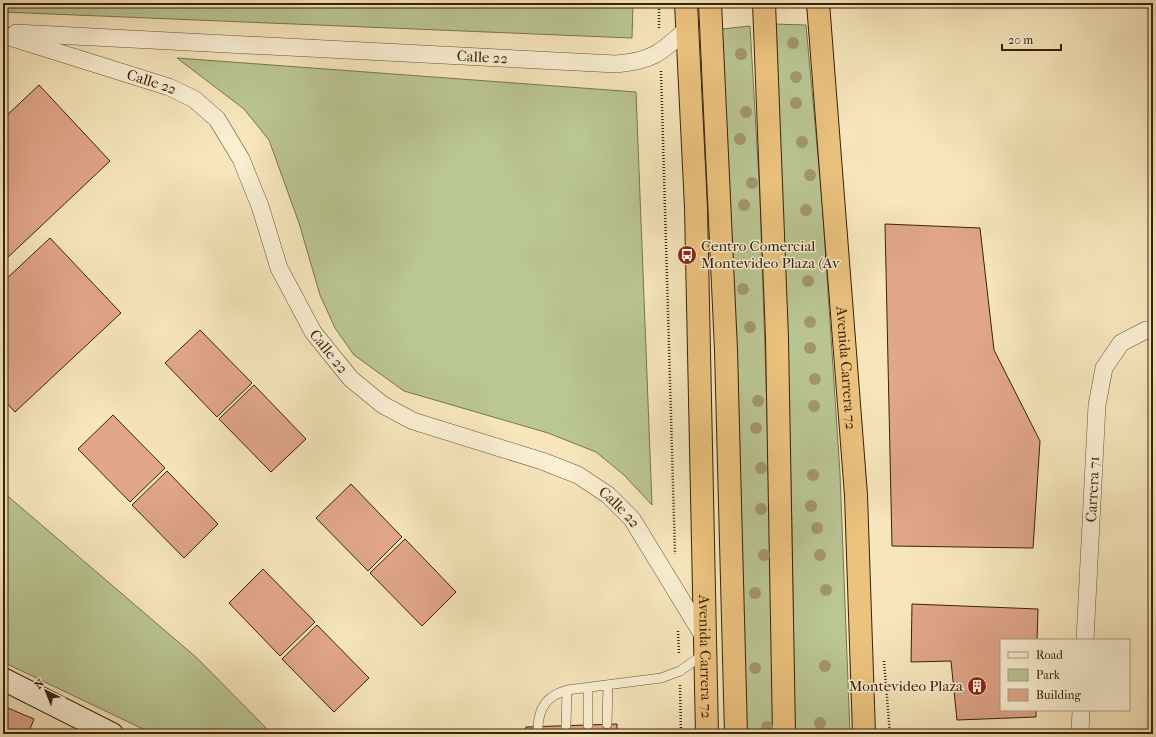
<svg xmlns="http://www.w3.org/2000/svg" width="1156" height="737" viewBox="0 0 1156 737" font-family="'IM FELL French Canon',serif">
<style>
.green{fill:#bac693;stroke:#797450}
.building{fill:#e1a68b;stroke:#38210c}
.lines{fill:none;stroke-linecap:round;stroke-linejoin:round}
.lane-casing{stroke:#685238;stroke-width:10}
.street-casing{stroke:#685238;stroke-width:18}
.secondary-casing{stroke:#38210c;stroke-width:24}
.highway-casing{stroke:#38210c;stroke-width:24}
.path{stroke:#38210c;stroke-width:2.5;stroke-dasharray:1 2;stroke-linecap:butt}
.lane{stroke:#faefd3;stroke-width:9}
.street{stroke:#faefd3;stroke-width:17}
.secondary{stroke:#faefd3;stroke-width:22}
.highway{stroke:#ecc37e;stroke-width:22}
.tree{fill:#a39571}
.labels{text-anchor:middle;stroke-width:3;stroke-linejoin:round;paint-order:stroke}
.street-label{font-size:15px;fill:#38210c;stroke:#faefd3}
.poi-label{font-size:15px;fill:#38210c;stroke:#faefd3;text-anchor:start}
</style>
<rect width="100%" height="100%" fill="#f7e6bc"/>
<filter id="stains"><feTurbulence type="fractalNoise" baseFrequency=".005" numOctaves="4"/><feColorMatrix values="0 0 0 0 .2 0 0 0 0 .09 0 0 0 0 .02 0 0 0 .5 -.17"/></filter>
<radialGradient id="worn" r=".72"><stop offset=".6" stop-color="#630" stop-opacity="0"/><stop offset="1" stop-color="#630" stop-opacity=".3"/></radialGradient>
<path class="green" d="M3,3H633L632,38L3,12Z
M773,24L806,25L822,200L840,474L850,734H795L792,532L787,319Z
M750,26L760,198L767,412L774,734H741L738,669V379L722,29Z
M177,58L636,92L652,505L624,475L596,452L548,433L404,391L354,355L335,328L320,295L299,223L269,140L244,109Z
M3,492L197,658L272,734H148L145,730L3,662Z"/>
<path class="building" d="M39,85L110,161L5,260L3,258V119Z
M885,224L980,228L994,350L1040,441L1033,548L892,546Z
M50,238L121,313L15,412L3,399V282Z
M200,330L252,383L217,417L165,363Z
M254,385L306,439L271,472L219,419Z
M113,415L165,468L130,502L78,449Z
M167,471L218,524L184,558L132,505Z
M351,484L402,537L368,571L316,518Z
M405,539L456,592L422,626L370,573Z
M263,569L315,622L280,656L229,603Z
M912,604L1038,609L1037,640H1001V710H1036V717L957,720L951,661L911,662Z
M317,625L369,678L334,712L282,659Z
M3,706L34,719L28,734H3Z
M617,724V734H525L526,727Z"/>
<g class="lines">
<g class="lane-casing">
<path id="lane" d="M588,687V725
M607,724L608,685
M566,726L567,690
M538,727C539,707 547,696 567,690L661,678L680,671L704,654"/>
</g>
<g class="street-casing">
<g id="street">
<path id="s1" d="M16,33L616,64C652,61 661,53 687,29"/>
<path id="s2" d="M3,35L169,87L194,99L217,119L241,159L260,206L279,268L313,332L351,379L383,405L413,421L542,461L578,475L608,495L632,519L704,637"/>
<path id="s3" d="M1085,640L1097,405L1104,368L1121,343L1146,330H1153"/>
<path d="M1080,734L1081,710"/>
</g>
</g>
<g class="secondary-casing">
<path id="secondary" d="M3,679L112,734"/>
</g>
<g class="highway-casing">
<g id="highway">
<path id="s4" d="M686,3L696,208L707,734"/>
<path d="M710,3L726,350L736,734"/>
<path d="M764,3L777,338L784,734"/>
<path id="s5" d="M818,3L856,495L864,734"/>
</g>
</g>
<path class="path" d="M659,3V28
M661,71L675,554
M678,631L679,654
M884,661L890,734
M680,685L681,734"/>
<use href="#lane" class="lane"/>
<use href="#street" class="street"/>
<use href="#secondary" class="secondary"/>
<use href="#highway" class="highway"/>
</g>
<g class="tree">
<circle cx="793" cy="43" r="6"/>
<circle cx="741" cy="54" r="6"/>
<circle cx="796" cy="77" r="6"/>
<circle cx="796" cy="103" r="6"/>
<circle cx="746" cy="112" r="6"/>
<circle cx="740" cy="139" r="6"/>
<circle cx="802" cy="142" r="6"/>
<circle cx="810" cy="175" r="6"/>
<circle cx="752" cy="183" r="6"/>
<circle cx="744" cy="205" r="6"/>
<circle cx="806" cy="210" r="6"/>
<circle cx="808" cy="281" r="6"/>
<circle cx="743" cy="289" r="6"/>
<circle cx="810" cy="322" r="6"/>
<circle cx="750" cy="327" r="6"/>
<circle cx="810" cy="348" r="6"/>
<circle cx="815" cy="379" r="6"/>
<circle cx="758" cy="401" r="6"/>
<circle cx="814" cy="406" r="6"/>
<circle cx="756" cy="428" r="6"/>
<circle cx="761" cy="468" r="6"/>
<circle cx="813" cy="475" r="6"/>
<circle cx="811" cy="506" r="6"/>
<circle cx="761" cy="509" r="6"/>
<circle cx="817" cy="528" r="6"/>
<circle cx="764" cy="555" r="6"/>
<circle cx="820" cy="555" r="6"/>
<circle cx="826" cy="590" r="6"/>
<circle cx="755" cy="593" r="6"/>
<circle cx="825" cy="666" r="6"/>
<circle cx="755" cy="668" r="6"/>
<circle cx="820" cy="723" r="6"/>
<circle cx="767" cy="727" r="6"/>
</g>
<defs>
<g id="bus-disc" transform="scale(1)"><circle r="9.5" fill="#8f2418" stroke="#faefd3"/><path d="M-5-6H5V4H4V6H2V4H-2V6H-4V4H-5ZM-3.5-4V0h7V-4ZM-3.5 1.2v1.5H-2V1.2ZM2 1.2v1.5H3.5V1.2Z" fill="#fff"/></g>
<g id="building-disc" transform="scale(1)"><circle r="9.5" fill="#8f2418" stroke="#faefd3"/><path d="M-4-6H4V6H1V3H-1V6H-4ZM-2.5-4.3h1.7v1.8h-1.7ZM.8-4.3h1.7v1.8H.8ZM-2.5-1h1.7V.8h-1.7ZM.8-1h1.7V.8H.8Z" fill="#fff"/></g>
</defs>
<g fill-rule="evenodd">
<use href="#bus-disc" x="687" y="255"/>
<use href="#building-disc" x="977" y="686"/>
</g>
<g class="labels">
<g class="street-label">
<text dy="5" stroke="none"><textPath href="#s1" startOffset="467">Calle 22</textPath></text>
<text dy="5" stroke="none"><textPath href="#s2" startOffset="156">Calle 22</textPath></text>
<text dy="5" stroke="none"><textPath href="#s2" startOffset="492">Calle 22</textPath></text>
<text dy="5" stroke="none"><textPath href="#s5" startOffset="366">Avenida Carrera 72</textPath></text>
<text dy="5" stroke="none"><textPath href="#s3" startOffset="151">Carrera 71</textPath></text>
<text dy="5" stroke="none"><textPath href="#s2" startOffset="829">Calle 22</textPath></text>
<text dy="5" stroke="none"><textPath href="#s4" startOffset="654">Avenida Carrera 72</textPath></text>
</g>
<g class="poi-label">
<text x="701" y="251">Centro Comercial<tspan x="701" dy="17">Montevideo Plaza (Av</tspan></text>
<text x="963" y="691" text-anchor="end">Montevideo Plaza</text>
</g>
</g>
<rect width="1156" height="737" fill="none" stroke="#f7e6bc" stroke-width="16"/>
<rect x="4" y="4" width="1148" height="729" fill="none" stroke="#38210c" stroke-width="2"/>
<rect x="8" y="8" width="1140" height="721" fill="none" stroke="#38210c"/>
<rect x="1000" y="639" width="130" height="72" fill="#faefd3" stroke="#ac9d83"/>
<rect x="1008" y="652" width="20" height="6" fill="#faefd3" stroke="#ac9d83"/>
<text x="1036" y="659" font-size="12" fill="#38210c">Road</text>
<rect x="1008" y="669" width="20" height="12" fill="#bac693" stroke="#ac9d83"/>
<text x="1036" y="679" font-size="12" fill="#38210c">Park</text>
<rect x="1008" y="689" width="20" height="12" fill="#e1a68b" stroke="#ac9d83"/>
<text x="1036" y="699" font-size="12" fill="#38210c">Building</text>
<g transform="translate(46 691) rotate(317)" stroke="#faefd3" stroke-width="3" paint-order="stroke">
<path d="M0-3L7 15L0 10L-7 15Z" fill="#38210c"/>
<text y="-6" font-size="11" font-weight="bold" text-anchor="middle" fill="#38210c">N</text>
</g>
<path d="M1002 44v6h59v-6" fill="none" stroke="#38210c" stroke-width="2"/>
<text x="1008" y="44" font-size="12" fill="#38210c" stroke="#faefd3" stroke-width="3" paint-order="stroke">20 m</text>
<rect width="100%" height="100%" filter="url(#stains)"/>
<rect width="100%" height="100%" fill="url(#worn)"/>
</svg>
